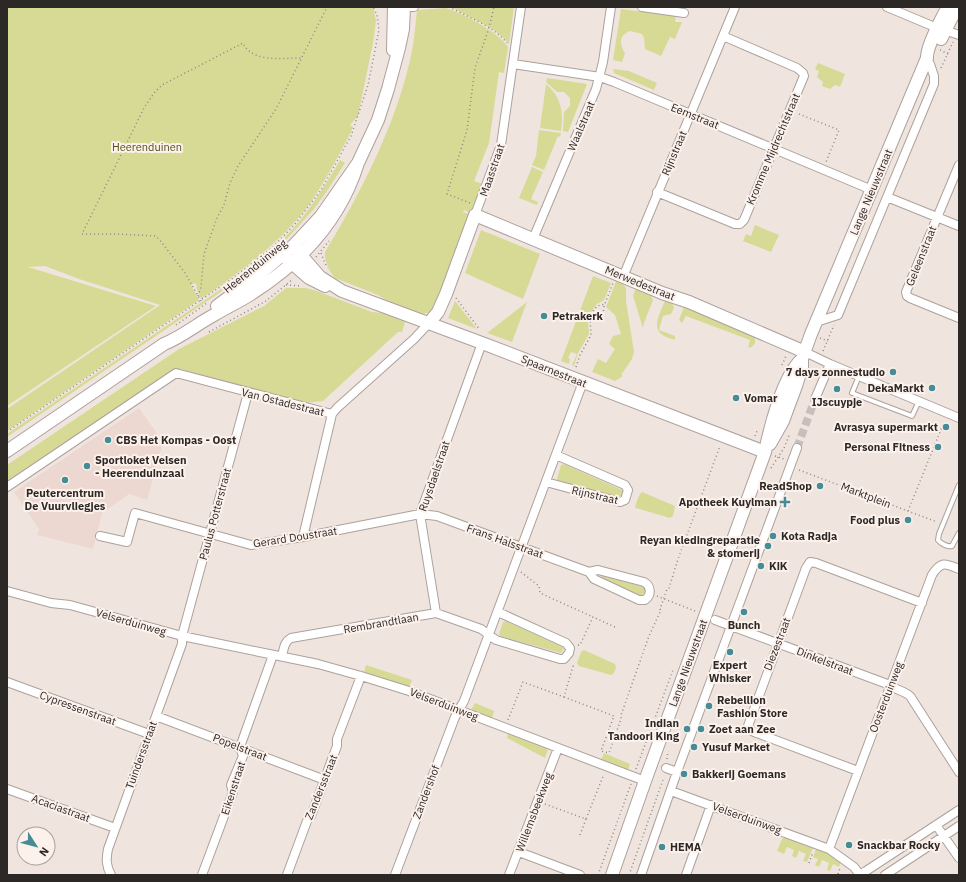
<svg xmlns="http://www.w3.org/2000/svg" width="966" height="882" viewBox="0 0 966 882" font-family="'IBM Plex Sans',sans-serif">
<style>
.built{fill:#ecd8d0}
.green{fill:#d7da95}
.lines{fill:none;stroke-linecap:round;stroke-linejoin:round}
.street-tunnel{stroke:#c9beba;stroke-width:8;stroke-dasharray:8 4;stroke-linecap:butt}
.lane-casing{stroke:#aca19c;stroke-width:6}
.street-casing{stroke:#aca19c;stroke-width:10}
.secondary-casing{stroke:#aca19c;stroke-width:14}
.path{stroke:#908884;stroke-width:1.5;stroke-dasharray:1 3;stroke-linecap:butt}
.lane{stroke:#fff;stroke-width:4}
.street{stroke:#fff;stroke-width:8}
.secondary{stroke:#fff;stroke-width:12}
.poi-dot{fill:#468c96;stroke:#fdf1ec;stroke-width:1.5}
.labels{text-anchor:middle;stroke-width:4;stroke-linejoin:round;paint-order:stroke}
.street-label{font-size:11px;fill:#2c2826;stroke:#fdf1ec}
.park-label{font-size:11px;fill:#50511b;stroke:#fdf1ec}
.poi-label{font-size:11px;font-weight:bold;fill:#2c2826;stroke:#fdf1ec;text-anchor:start}
</style>
<rect width="100%" height="100%" fill="#f0e4df"/>
<path class="built" d="M139,408L163,442L147,500L129,494L102,513L93,549L37,535L39,529L14,492Z"/>
<path class="green" d="M7,7H373L376,21L373,43L358,116L350,125L353,127L350,134C336,160 323,186 305,210C276,246 239,273 201,299L196,287L197,286L195,283L191,285L199,300L7,431V409L160,305L79,279L45,266L28,267L156,306L7,406Z
M452,7H514L509,44C494,25 471,20 452,7Z
M445,8C463,13 498,32 508,47L504,73L499,72L489,143L474,181L483,184L472,214L464,210L463,212L471,215L438,302L431,312L422,314L389,302L378,295L340,280L335,278L329,270L325,258V252C359,196 394,128 409,64C414,46 415,28 417,10Z
M621,9L676,16L675,22H682L675,39L670,37L661,56L645,49L644,38L642,34L630,31C619,35 619,44 625,53L622,62L613,60Z
M818,63L845,74L840,87L835,85L830,89L822,86L823,82L817,77L819,71L815,69Z
M613,69L629,71L657,83L654,90L614,73Z
M547,78L587,84L568,132L563,131L564,112L570,106V98L564,92H557L546,82Z
M546,84C561,96 564,113 561,131L540,128Z
M539,130L561,133L560,137L558,136L544,170L532,165L536,156Z
M340,160L345,163L327,191L314,209L285,241L264,259L219,293L7,437V434C62,397 117,359 172,322C212,295 254,269 288,234C309,212 325,186 340,160Z
M532,167L543,172L531,199L538,202L537,205L519,198Z
M755,225L779,235L771,252L743,241L746,234L751,236Z
M481,230L540,254L523,299L465,273Z
M593,276L611,283L604,300L597,304L590,313L588,321L589,334L578,353L574,366L572,365L577,354L571,352L568,358L570,359L569,364L561,361Z
M617,279L620,280L626,288V301L634,352L632,359L621,375L623,376L615,381L592,372L598,359L606,363L615,349L609,344L613,336L621,334L615,315L606,307Z
M636,287L650,294L653,300L644,323L643,328L633,296Z
M286,288H305L314,290L372,312L384,313L405,322L402,332H398L323,401L304,403L180,369L172,371L7,481V465L179,349L264,306Z
M666,299L672,302L674,308L671,314L663,316L659,330L675,336V340C670,338 664,337 660,333C652,325 662,308 666,299Z
M455,301L477,329L448,318Z
M527,302L512,342L487,333Z
M684,307L755,336V343L752,347L748,348L750,340L686,316L682,323L679,320Z
M564,464L622,490L623,493L622,496L618,497L557,481V479L561,465Z
M642,492L675,506L673,516L670,518L636,508L635,507C637,502 638,495 642,492Z
M602,575L643,587L645,589V593L642,595H639L601,578Z
M506,621L561,646L564,648L561,653L500,636L499,634L503,622Z
M584,650L615,664L616,668L614,673L611,675L579,666L577,663L581,652Z
M366,665L412,680L409,687L364,672Z
M475,703L494,711L492,718L471,710Z
M508,733L548,749L545,758L507,738Z
M604,753L630,764L628,770L601,760Z
M783,838H787L813,848L807,862L803,861L806,854L799,851L796,858L792,856L794,850L787,847L784,854L777,851L781,841Z
M816,849L831,855L841,862L839,867L833,864L830,871L827,870L829,863L822,860L819,867L815,865L818,859L813,857Z"/>
<g class="lines">
<path class="street-tunnel" d="M797,448L815,399"/>
<g class="lane-casing">
<path id="lane" d="M859,376L852,393L912,416L919,401
M959,485L939,534L938,540C941,544 948,547 952,546L959,533"/>
</g>
<g class="street-casing">
<path id="street" d="M403,7H414
M642,7L684,13
M887,7L930,25L959,35
M513,64L600,77L614,82L872,190
M959,165L906,292L907,296L910,298L959,318
M657,192L735,224H740L744,220L804,76L803,73L797,68L723,36
M887,197L959,226
M475,215L501,145L521,7
M533,239L596,89L603,62L611,7
M623,277L735,7
M816,322L838,315L934,84V76L930,64L925,62
M805,352L830,364L959,418
M815,399L830,364
M546,482L620,502L625,500L628,490L625,485L556,455
M7,487L176,373L332,414L337,408L414,339L429,323
M100,536L127,542L135,513L251,545L303,537L420,514L437,516L589,572L594,579L639,600H645C652,595 651,586 644,582L598,570L589,572
M303,537L332,414
M7,591L51,603L70,605L182,636L318,664L361,676L409,691L645,781
M436,613L420,514L482,343
M715,620L890,685C896,690 904,691 910,696L959,772
M282,656C284,648 284,642 291,638L436,613L481,629L496,640L560,659H564L569,653L570,648L566,643L498,612
M7,682L149,734
M156,716L325,780
M666,768L677,772L797,448
M858,771L754,732L751,730L748,726L806,568L810,562L816,563L922,603
M7,789L115,828
M671,791L829,849L854,867L860,875
M936,825L959,858
M829,849L932,575C941,561 945,563 959,569
M519,852L580,875
M111,875C106,866 106,859 108,849L182,644V636L248,393
M202,875L233,792L231,785L243,756L240,747L273,655
M287,875L307,821L311,816L337,746V739L361,676
M395,875L455,717L464,701L583,382
M509,875L558,748
M641,875L677,772
M686,875L711,805
M859,875L866,871L959,810
M885,875L959,826"/>
</g>
<g class="secondary-casing">
<path id="secondary" d="M941,39L957,7
M393,50L394,7
M293,246L320,277L342,291L482,343L765,452
M287,259L309,278L325,286
M217,306L255,278L294,245L321,216L358,163L378,120L388,89L399,48L403,29L404,7
M429,323L438,312L446,294L475,215L662,293L689,302L805,352
M770,444L783,421L796,386L802,367V359L811,334L927,58C926,48 942,17 948,7
M7,451L164,344C182,337 197,324 214,315C227,307 241,301 254,292C302,261 341,218 358,163
M612,875L645,781L765,452C770,427 783,376 802,359"/>
</g>
<path class="path" d="M449,7C468,17 493,26 507,43
M940,50L948,54
M941,68L953,42
M799,114L839,130L826,162
M470,203L447,194L467,130L475,68L489,28L494,7
M321,253L327,268
M316,257L329,241
M286,285L302,286
M198,296L201,287L204,254L217,218L224,205L230,183L238,166L276,109L327,7
M456,298L480,330
M201,301L185,273L159,239L155,236L118,234H82L144,108L154,93L162,85L243,43C252,63 282,58 301,58
M603,315L604,306L613,283
M176,325L207,303
M209,332L266,301L293,279
M820,338L828,341
M823,351L834,325
M782,365L786,356
M576,367L580,355L591,335L590,319L593,311L597,306L605,304
M811,377L816,368
M7,432L233,278L273,247L295,224L321,190L351,136L368,85L379,30L377,15L373,7
M755,436L758,429
M775,456L784,459
M771,468L784,448L790,433
M799,470L937,522
M908,511L944,422
M521,572L539,586L540,593L593,617
M657,596L695,611
M578,645H580L593,617L617,628
M564,697L614,716L601,751L609,753L621,719V715L649,636L661,610L660,609L667,589L669,588L678,559L720,446
M508,720L523,682L564,697L573,666L572,665
M667,759L668,751
M636,769L673,670
M545,804L586,819L604,774
M580,835L586,819
M809,863L813,852
M838,874L840,868
M598,875L631,784
M629,875L664,777"/>
<use href="#lane" class="lane"/>
<use href="#street" class="street"/>
<use href="#secondary" class="secondary"/>
</g>
<g class="poi-dot">
<circle cx="544" cy="316" r="4"/>
<circle cx="893" cy="372" r="4"/>
<circle cx="932" cy="388" r="4"/>
<circle cx="837" cy="389" r="4"/>
<circle cx="736" cy="398" r="4"/>
<circle cx="946" cy="427" r="4"/>
<circle cx="108" cy="440" r="4"/>
<circle cx="938" cy="447" r="4"/>
<circle cx="87" cy="466" r="4"/>
<circle cx="65" cy="480" r="4"/>
<circle cx="820" cy="486" r="4"/>
<path d="M783 496h4v4h4v4h-4v4h-4v-4h-4v-4h4z"/>
<circle cx="908" cy="520" r="4"/>
<circle cx="773" cy="536" r="4"/>
<circle cx="768" cy="546" r="4"/>
<circle cx="761" cy="566" r="4"/>
<circle cx="744" cy="612" r="4"/>
<circle cx="730" cy="652" r="4"/>
<circle cx="709" cy="706" r="4"/>
<circle cx="687" cy="729" r="4"/>
<circle cx="701" cy="729" r="4"/>
<circle cx="694" cy="747" r="4"/>
<circle cx="684" cy="774" r="4"/>
<circle cx="849" cy="845" r="4"/>
<circle cx="662" cy="847" r="4"/>
</g>
<g class="labels">
<g class="street-label">
<text transform="translate(695 116) rotate(22)" y="4">Eemstraat</text>
<text transform="translate(581 126) rotate(-67)" y="4">Waalstraat</text>
<text transform="translate(773 149) rotate(-67)" y="4">Kromme Mijdrechtstraat</text>
<text transform="translate(674 153) rotate(-67)" y="4">Rijnstraat</text>
<text transform="translate(492 170) rotate(-71)" y="4">Maasstraat</text>
<text transform="translate(871 192) rotate(-67)" y="4">Lange Nieuwstraat</text>
<text transform="translate(921 256) rotate(-68)" y="4">Geleenstraat</text>
<text transform="translate(255 266) rotate(-39)" y="4">Heerenduinweg</text>
<text transform="translate(640 283) rotate(22)" y="4">Merwedestraat</text>
<text transform="translate(554 371) rotate(22)" y="4">Spaarnestraat</text>
<text transform="translate(283 402) rotate(14)" y="4">Van Ostadestraat</text>
<text transform="translate(434 476) rotate(-71)" y="4">Ruysdaelstraat</text>
<text transform="translate(595 495) rotate(13)" y="4">Rijnstraat</text>
<text transform="translate(866 495) rotate(21)" y="4">Marktplein</text>
<text transform="translate(215 514) rotate(-75)" y="4">Paulus Potterstraat</text>
<text transform="translate(295 537) rotate(-9)" y="4">Gerard Doustraat</text>
<text transform="translate(505 541) rotate(20)" y="4">Frans Halsstraat</text>
<text transform="translate(131 622) rotate(16)" y="4">Velserduinweg</text>
<text transform="translate(381 623) rotate(-10)" y="4">Rembrandtlaan</text>
<text transform="translate(777 644) rotate(-69)" y="4">Diezestraat</text>
<text transform="translate(825 661) rotate(21)" y="4">Dinkelstraat</text>
<text transform="translate(688 663) rotate(-70)" y="4">Lange Nieuwstraat</text>
<text transform="translate(886 697) rotate(-69)" y="4">Oosterduinweg</text>
<text transform="translate(444 704) rotate(21)" y="4">Velserduinweg</text>
<text transform="translate(78 708) rotate(20)" y="4">Cypressenstraat</text>
<text transform="translate(240 747) rotate(21)" y="4">Popelstraat</text>
<text transform="translate(141 755) rotate(-70)" y="4">Tuindersstraat</text>
<text transform="translate(321 787) rotate(-68)" y="4">Zandersstraat</text>
<text transform="translate(233 788) rotate(-72)" y="4">Eikenstraat</text>
<text transform="translate(426 792) rotate(-69)" y="4">Zandershof</text>
<text transform="translate(61 808) rotate(20)" y="4">Acaciastraat</text>
<text transform="translate(534 812) rotate(-69)" y="4">Willemsbeekweg</text>
<text transform="translate(747 818) rotate(20)" y="4">Velserduinweg</text>
</g>
<g class="park-label">
<text x="147" y="151">Heerenduinen</text>
</g>
<g class="poi-label">
<text x="552" y="320">Petrakerk</text>
<text x="885" y="376" text-anchor="end">7 days zonnestudio</text>
<text x="924" y="392" text-anchor="end">DekaMarkt</text>
<text x="744" y="402">Vomar</text>
<text x="837" y="406" text-anchor="middle">IJscuypje</text>
<text x="938" y="431" text-anchor="end">Avrasya supermarkt</text>
<text x="116" y="444">CBS Het Kompas - Oost</text>
<text x="930" y="451" text-anchor="end">Personal Fitness</text>
<text x="95" y="464">Sportloket Velsen<tspan x="95" dy="13">- Heerenduinzaal</tspan></text>
<text x="812" y="490" text-anchor="end">ReadShop</text>
<text x="65" y="497" text-anchor="middle">Peutercentrum<tspan x="65" dy="13">De Vuurvliegjes</tspan></text>
<text x="777" y="506" text-anchor="end">Apotheek Kuylman</text>
<text x="900" y="524" text-anchor="end">Food plus</text>
<text x="781" y="540">Kota Radja</text>
<text x="760" y="544" text-anchor="end">Reyan kledingreparatie<tspan x="760" dy="13">&amp; stomerij</tspan></text>
<text x="769" y="570">KiK</text>
<text x="744" y="629" text-anchor="middle">Bunch</text>
<text x="730" y="669" text-anchor="middle">Expert<tspan x="730" dy="13">Whisker</tspan></text>
<text x="717" y="704">Rebellion<tspan x="717" dy="13">Fashion Store</tspan></text>
<text x="679" y="727" text-anchor="end">Indian<tspan x="679" dy="13">Tandoori King</tspan></text>
<text x="709" y="733">Zoet aan Zee</text>
<text x="702" y="751">Yusuf Market</text>
<text x="692" y="778">Bakkerij Goemans</text>
<text x="857" y="849">Snackbar Rocky</text>
<text x="670" y="851">HEMA</text>
</g>
</g>
<rect width="966" height="882" fill="none" stroke="#2c2826" stroke-width="16"/>
<g transform="translate(36 846) rotate(126)"><circle r="19" fill="#fdf1ec" stroke="#a9a19d"/>
<path d="M0-3L7 15L0 10L-7 15Z" fill="#468c96"/>
<text y="-6" font-size="11" font-weight="bold" text-anchor="middle" fill="#2c2826">N</text>
</g>
</svg>
